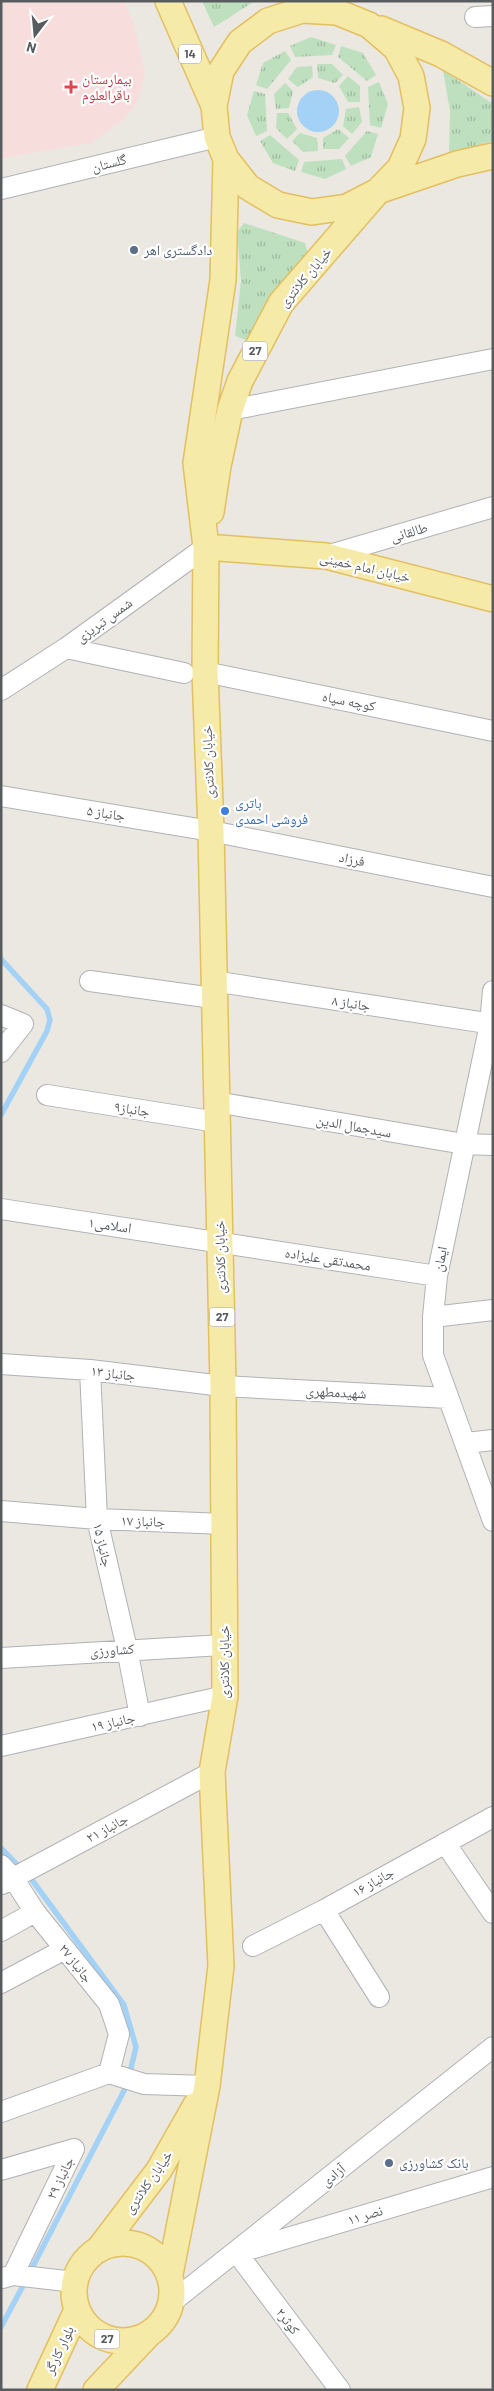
<svg xmlns="http://www.w3.org/2000/svg" width="494" height="2391" viewBox="0 0 494 2391" font-family="Barlow,'Noto Naskh Arabic',sans-serif">
<style>
.medical{fill:#f7dedc}
.grass{fill:url(#grass-tufts)}
.water{fill:#a4d2f6}
.lines{fill:none;stroke-linecap:round;stroke-linejoin:round}
.stream{stroke:#a4d2f6;stroke-width:5.5}
.minor-casing{stroke:#b0b2b6;stroke-width:22}
.major-casing{stroke:#e3bf60;stroke-width:28}
.minor{stroke:#fff;stroke-width:20}
.major{stroke:#f6eaa9;stroke-width:25}
.health-dot{fill:#e0444e;stroke:#fff;stroke-width:2}
.service-dot{fill:#5c6f8a;stroke:#fff;stroke-width:2}
.shop-dot{fill:#3f7fe0;stroke:#fff;stroke-width:2}
.labels{text-anchor:middle;stroke-width:4.5;stroke-linejoin:round;paint-order:stroke}
.shield{fill:#fff;stroke:#8b8d8f;stroke-width:1}
.shield-label{font-size:12px;font-weight:bold;fill:#595c5f}
.health-label{font-size:14px;fill:#be3a42;stroke:#fff;text-anchor:start}
.street-label{font-size:14px;fill:#595c5f;stroke:#fff}
.service-label{font-size:14px;fill:#4e5e75;stroke:#fff;text-anchor:start}
.shop-label{font-size:14px;fill:#366cbe;stroke:#fff;text-anchor:start}
</style>
<defs>
<pattern id="grass-tufts" width="24" height="20" patternUnits="userSpaceOnUse" patternTransform="scale(1.25)"><rect width="24" height="20" fill="#bee0be"/><path d="M3 7l-1-3M5 7V3M7 7l1-3M15 17l-1-3M17 17v-4M19 17l1-3" fill="none" stroke="#9db99e"/></pattern>
</defs>
<rect width="100%" height="100%" fill="#eae8e0"/>
<path class="medical" d="M1,1H124L135,28L145,74L138,101L123,120L91,143L1,158Z"/>
<path class="grass" d="M202,1H255L214,27Z
M311,37L336,45L332,55L295,57L290,46Z
M341,46L363,53L376,75L367,81L338,57Z
M285,51L291,60L267,89L256,85L263,63Z
M317,64H332L343,75L335,83L318,78Z
M312,66L313,77L298,87L288,79L297,67Z
M443,70L493,104V141L449,153L450,111Z
M348,76L360,86V102H348L339,86Z
M379,82L388,104L381,128L370,125L368,87Z
M285,83L293,91L289,108L276,109L274,94Z
M254,91L265,94L267,131L256,136L247,115Z
M359,107L362,122L352,134L343,126L346,109Z
M277,113H288L297,129L287,139L276,128Z
M338,129L349,138L339,149H323V138Z
M367,131L378,134L371,157L351,166L345,156Z
M300,133L317,138L318,151L303,152L292,141Z
M270,135L299,160L295,171L273,163L260,141Z
M342,159L346,169L325,179L301,172L304,162Z
M244,223L305,243L309,258L249,341L235,336L241,280L237,232Z"/>
<path class="water" d="M297 111a21 21 0 1 1 42 0a21 21 0 1 1-42 0Z"/>
<g class="lines">
<path class="stream" d="M1,959L47,1009L50,1020L47,1031L1,1115
M1,1848L32,1880L124,2005L136,2047L127,2085L32,2268
M1,2327L24,2284"/>
<g class="minor-casing">
<path id="minor" d="M475,17L493,16
M1,189L217,137
M230,410L493,359
M326,556L493,507
M66,648L184,673
M205,672L493,731
M1,690L66,648L206,547
M1,796L211,831L493,887
M90,981L213,998
M213,981L493,1024
M493,991L490,1024L437,1276L433,1317V1355L493,1521
M1,1015L23,1024L1,1052
M47,1095L217,1122
M216,1102L464,1144L493,1145
M1,1209L437,1276
M433,1317L493,1310
M1,1364L90,1370L223,1386L448,1398
M90,1370L97,1519L127,1649L140,1716
M466,1443L493,1440
M1,1511L97,1519L225,1524
M1,1658L223,1645
M1,1746L225,1696
M445,1843L493,1913
M1,1865L13,1878L35,1912L109,2004L119,2034L109,2073L1,2112
M2,1884L212,1772
M324,1910L379,1997
M1,1931L35,1912
M253,1946L324,1910L493,1817
M1,1983L65,1949
M109,2073L144,2084L207,2086
M1,2170L74,2149
M13,2275L74,2149
M3,2278L13,2275L75,2282
M172,2302L493,2047
M340,2390L237,2253L493,2177"/>
</g>
<g class="major-casing">
<path id="major" d="M168,1L214,106
M381,29L441,54L493,83
M211,512L218,466L230,410L240,381L281,303L378,191L400,168L413,139L417,108L411,76L396,48L369,25L337,12L302,10L268,21L240,42L221,71L214,106L217,137L226,159L248,187L278,205L312,212L347,207L378,191L457,164L493,156
M206,547L326,556L493,599
M74 2292a49 49 0 1 1 98 0a49 49 0 1 1-98 0Z
M99,2249L159,2170L196,2105
M170,2274L207,2086L221,1966L212,1772L225,1696L223,1386L211,831L205,672L206,547L196,463L223,280L226,159
M40,2390L77,2310
M96,2390L148,2335"/>
</g>
<use href="#minor" class="minor"/>
<use href="#major" class="major"/>
</g>
<path class="health-dot" d="M68.5 79.5h5v5h5v5h-5v5h-5v-5h-5v-5h5z"/>
<g class="service-dot">
<circle cx="134" cy="250" r="5"/>
<circle cx="389" cy="2163" r="5"/>
</g>
<circle class="shop-dot" cx="225" cy="811" r="5"/>
<g class="labels">
<g class="shield">
<rect x="179" y="44.5" width="22" height="19" rx="4"/>
<rect x="242.5" y="341.5" width="25" height="19" rx="4"/>
<rect x="209.5" y="1307.5" width="25" height="19" rx="4"/>
<rect x="94.5" y="2329.5" width="25" height="19" rx="4"/>
</g>
<g class="shield-label">
<text x="190" y="58">14</text>
<text x="255" y="355">27</text>
<text x="222" y="1321">27</text>
<text x="107" y="2343">27</text>
</g>
<g class="health-label">
<text x="82" y="84">بیمارستان<tspan x="82" dy="16">باقرالعلوم</tspan></text>
</g>
<g class="street-label">
<text transform="translate(109 163) rotate(-14)" y="5">گلستان</text>
<text transform="translate(305 277) rotate(-50)" y="5">خیابان کلانتری</text>
<text transform="translate(409 532) rotate(-16)" y="5">طالقانی</text>
<text transform="translate(365 567) rotate(13)" y="5">خیابان امام خمینی</text>
<text transform="translate(104 620) rotate(-36)" y="5">شمس تبریزی</text>
<text transform="translate(349 701) rotate(11)" y="5">کوچه سپاه</text>
<text transform="translate(208 762) rotate(-92)" y="5">خیابان کلانتری</text>
<text transform="translate(106 813) rotate(9)" y="5">جانباز ۵</text>
<text transform="translate(352 859) rotate(11)" y="5">فرزاد</text>
<text transform="translate(351 1003) rotate(9)" y="5">جانباز ۸</text>
<text transform="translate(132 1109) rotate(9)" y="5">جانباز۹</text>
<text transform="translate(354 1126) rotate(10)" y="5">سیدجمال الدین</text>
<text transform="translate(110 1225) rotate(8)" y="5">اسلامی۱</text>
<text transform="translate(220 1257) rotate(-91)" y="5">خیابان کلانتری</text>
<text transform="translate(328 1259) rotate(9)" y="5">محمدتقی علیزاده</text>
<text transform="translate(440 1259) rotate(-79)" y="5">ایمان</text>
<text transform="translate(113 1373) rotate(7)" y="5">جانباز ۱۳</text>
<text transform="translate(336 1392) rotate(3)" y="5">شهیدمطهری</text>
<text transform="translate(143 1521) rotate(2)" y="5">جانباز ۱۷</text>
<text transform="translate(103 1545) rotate(77)" y="5">جانباز ۱۵</text>
<text transform="translate(112 1650) rotate(-4)" y="5">کشاورزی</text>
<text transform="translate(224 1662) rotate(-90)" y="5">خیابان کلانتری</text>
<text transform="translate(113 1722) rotate(-12)" y="5">جانباز ۱۹</text>
<text transform="translate(107 1828) rotate(-28)" y="5">جانباز ۲۱</text>
<text transform="translate(373 1882) rotate(-29)" y="5">جانباز ۱۶</text>
<text transform="translate(76 1963) rotate(52)" y="5">جانباز ۲۷</text>
<text transform="translate(333 2175) rotate(-39)" y="5">آزادی</text>
<text transform="translate(60 2178) rotate(-64)" y="5">جانباز ۲۹</text>
<text transform="translate(148 2182) rotate(-55)" y="5">خیابان کلانتری</text>
<text transform="translate(365 2215) rotate(-17)" y="5">نصر ۱۱</text>
<text transform="translate(288 2321) rotate(53)" y="5">کوثر۲</text>
<text transform="translate(59 2350) rotate(-65)" y="5">بلوار کارگر</text>
</g>
<g class="service-label">
<text x="144" y="255">دادگستری اهر</text>
<text x="399" y="2168">بانک کشاورزی</text>
</g>
<g class="shop-label">
<text x="235" y="808">باتری<tspan x="235" dy="16">فروشی احمدی</tspan></text>
</g>
</g>
<rect width="494" height="2391" fill="none" stroke="#595c5f" stroke-width="5"/>
<g transform="translate(35 35) rotate(196)" stroke="#ffffff" stroke-width="4" paint-order="stroke">
<path d="M0-4L9 19L0 12L-9 19Z" fill="#595c5f"/>
<text y="-8" font-size="14" font-weight="bold" text-anchor="middle" fill="#595c5f">N</text>
</g>
</svg>
